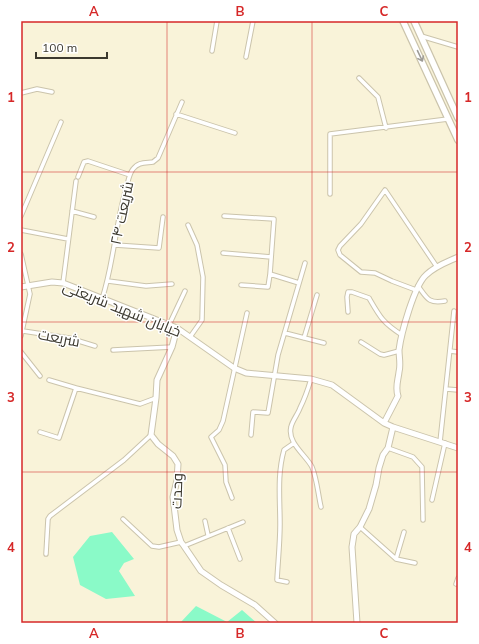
<svg xmlns="http://www.w3.org/2000/svg" width="479" height="644" viewBox="0 0 479 644" font-family="Mulish,Cairo,sans-serif">
<style>
.green{fill:#8afac8}
.lines{fill:none;stroke-linecap:round;stroke-linejoin:round}
.street-casing{stroke:#cbc4ac;stroke-width:5.5}
.secondary-casing{stroke:#cbc4ac;stroke-width:7}
.primary-casing{stroke:#cbc4ac;stroke-width:8}
.street{stroke:#fff;stroke-width:3.5}
.secondary{stroke:#fff;stroke-width:5}
.primary{stroke:#fff;stroke-width:5.5}
.oneway{stroke:#9e9c97}
.grid{fill:none;stroke:#d62828;stroke-width:1;stroke-opacity:0.55}
.labels{text-anchor:middle;stroke-width:3;stroke-linejoin:round;paint-order:stroke}
.street-label{font-size:15px;fill:#3c392f;stroke:#fff}
.neatline{fill:none;stroke:#d62828;stroke-width:1.5}
.grid-label{font-size:13px;text-anchor:middle;font-weight:bold;fill:#d62828}
</style>
<rect width="100%" height="100%" fill="#f9f3d9"/>
<path class="green" d="M112,532L134,559L124,563L119,571L135,596L106,599L80,585L73,557L90,536Z
M196,606L227,622L242,610L257,623H180Z"/>
<g class="lines">
<g class="street-casing">
<path id="street" d="M421,36L458,47
M212,51L217,21
M246,57L253,21
M359,78L378,97L386,128
M21,93L37,89L52,92
M176,114L235,133
M78,177L84,162L88,161L130,175
M330,194V134L448,119
M72,211L94,217
M21,216L61,122
M224,216L274,219L270,274L299,283
M188,225L197,245L203,277L202,320L190,337
M21,230L68,239
M115,245L159,248L163,217
M223,253L271,257
M21,254L30,294L21,336
M108,281L146,286L172,284
M63,283L76,181
M241,285L268,287L270,274
M418,286C427,298 428,304 445,301
M416,290L392,281L375,273L361,272L340,255L338,250L340,246L361,224L385,190L437,267
M102,299C114,263 115,225 126,189C128,182 129,174 133,169C138,162 145,163 153,162L158,158L182,102
M348,312L347,297L348,292H352L369,298C380,317 383,323 402,335
M169,325L185,291
M23,331L69,338L95,346
M285,333L324,343
M304,338L317,295
M361,342L380,354L384,355L399,351
M113,350L172,347
M450,351L458,352
M21,352L40,376
M311,379C308,389 305,398 300,408C298,414 292,421 291,427C287,443 306,455 312,467C317,479 318,494 321,507
M49,380L76,388L140,404L156,398
M446,389L458,390
M40,432L59,438L76,388
M251,435L253,412L268,413L278,355L305,263
M440,442L454,311
M388,448L413,457L422,467L423,520
M232,498L226,482L225,465L211,437L219,430L223,421L247,313
M432,500L445,443
M123,519L152,546L159,547L181,542
M205,521L208,535
M360,527L396,559L415,563
M228,528L240,559
M184,546L243,522
M46,554L48,519L50,516L124,460L151,435
M396,559L404,532
M287,582L277,580C278,561 280,543 280,524C280,499 277,475 284,450L294,443
M456,584L458,578"/>
</g>
<g class="secondary-casing">
<path id="secondary" d="M21,287L52,282L63,283L81,290L177,328L234,368L246,373L311,379L332,385L384,423L393,427L458,448
M177,328L172,347L157,380L156,398L151,435L158,444L173,456L178,464L177,480L173,497L177,530L181,542L184,546L201,571L221,585L255,605L275,623
M384,423L398,396C395,387 398,381 399,372C401,365 399,357 399,350C401,334 414,286 426,275C435,266 447,262 458,257
M357,623L352,547L354,534L360,527L369,509L376,485L379,468L383,455L388,448L393,427"/>
</g>
<g class="primary-casing">
<path id="primary" d="M403,21L458,140
M414,21L458,118"/>
</g>
<use href="#street" class="street"/>
<use href="#secondary" class="secondary"/>
<use href="#primary" class="primary"/>
</g>
<defs><path id="oneway-shaft" d="M-6 0H5M1.5-3L5.5 0L1.5 3" fill="none" stroke-width="1.6" stroke-linecap="round" stroke-linejoin="round"/></defs>
<use class="oneway" href="#oneway-shaft" transform="translate(420 56) rotate(65)"/>
<path class="grid" d="M167,21V623M312,21V623M21,172H458M21,322H458M21,472H458"/>
<g class="labels">
<g class="street-label">
<text transform="translate(122 213) rotate(-78)" y="5">شریعت ۲۴</text>
<text transform="translate(122 309) rotate(22)" y="5">خیابان شهید شریعتی</text>
<text transform="translate(59 338) rotate(11)" y="5">شریعت</text>
<text transform="translate(177 491) rotate(-88)" y="5">وحدت</text>
</g>
</g>
<rect width="479" height="644" fill="none" stroke="#ffffff" stroke-width="44"/>
<path d="M36 52v6h71v-6" fill="none" stroke="#3c392f" stroke-width="2"/>
<text x="42" y="52" font-size="12" fill="#3c392f" stroke="#ffffff" stroke-width="3" paint-order="stroke">100 m</text>
<rect x="22" y="22" width="435" height="600" class="neatline"/>
<g class="grid-label">
<text x="94" y="16">A</text>
<text x="240" y="16">B</text>
<text x="384" y="16">C</text>
<text x="11" y="102">1</text>
<text x="468" y="102">1</text>
<text x="11" y="252">2</text>
<text x="468" y="252">2</text>
<text x="11" y="402">3</text>
<text x="468" y="402">3</text>
<text x="11" y="552">4</text>
<text x="468" y="552">4</text>
<text x="94" y="638">A</text>
<text x="240" y="638">B</text>
<text x="384" y="638">C</text>
</g>
</svg>
